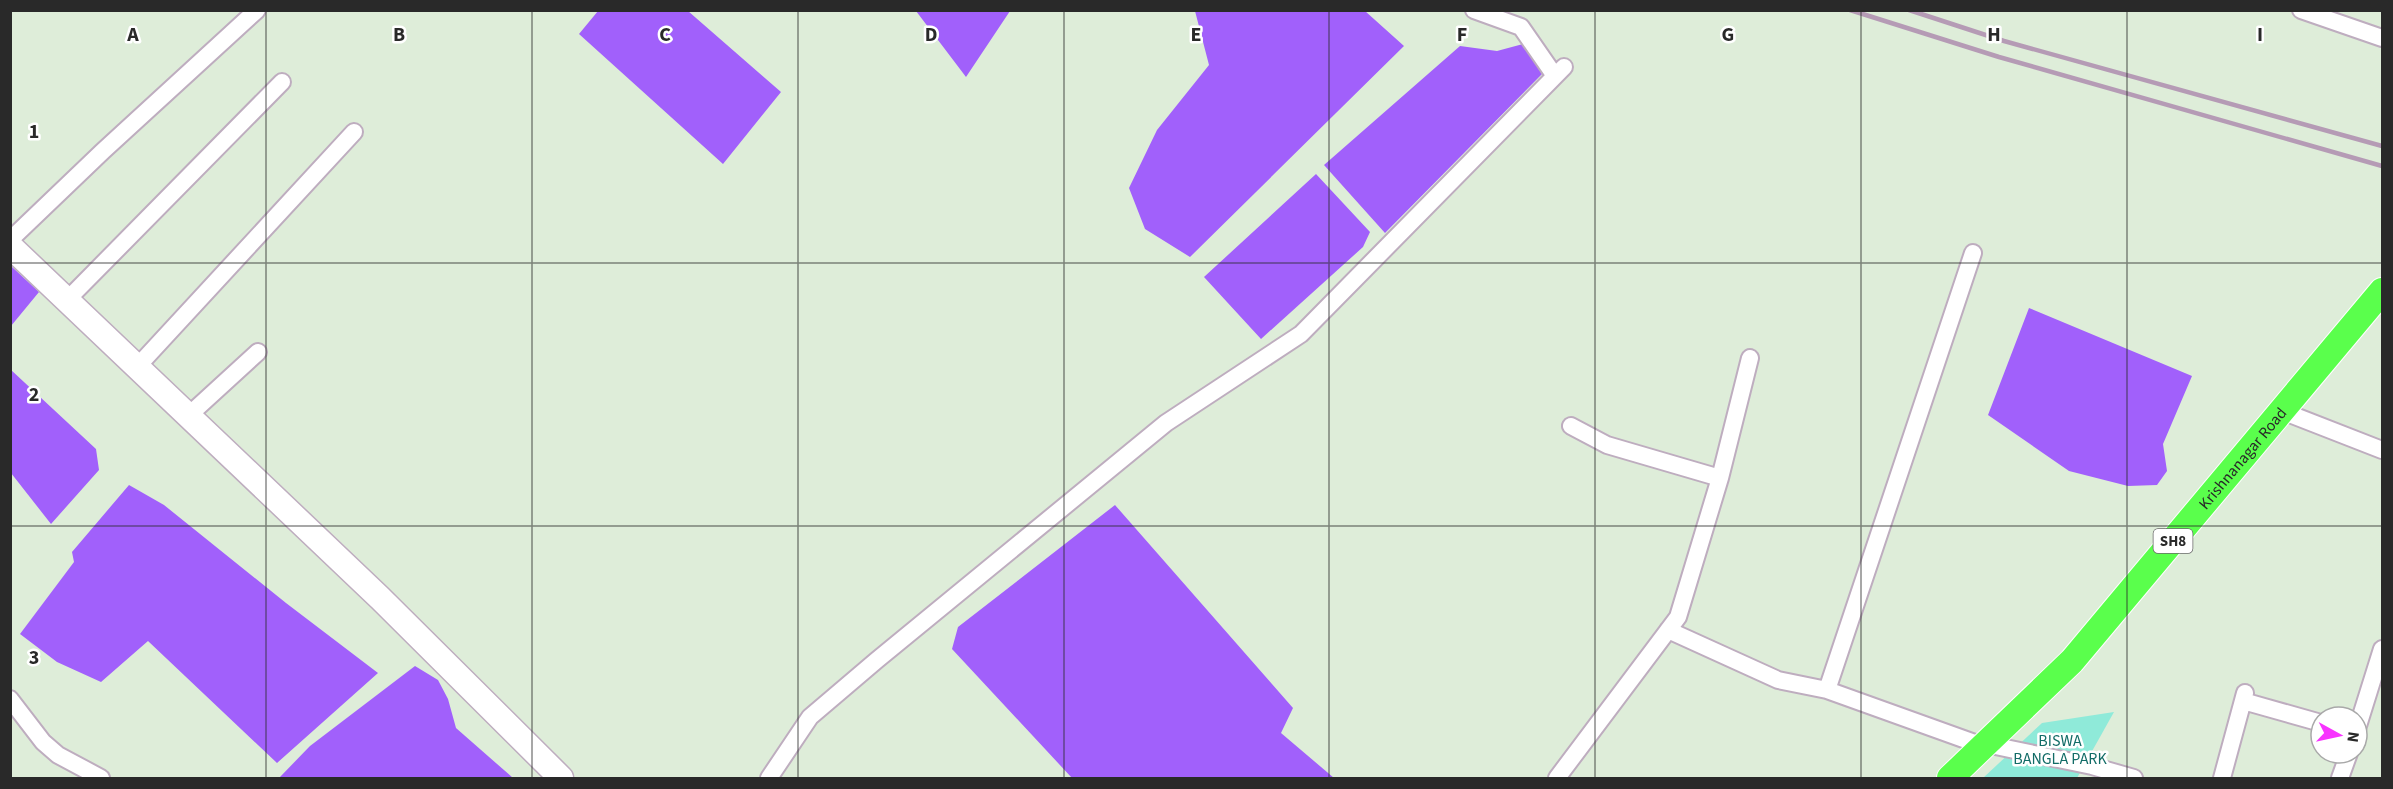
<svg xmlns="http://www.w3.org/2000/svg" width="2393" height="789" viewBox="0 0 2393 789" font-family="'Source Sans 3',sans-serif">
<style>
.green{fill:#8fead9}
.water{fill:#a160fb}
.lines{fill:none;stroke-linecap:round;stroke-linejoin:round}
.street-casing{stroke:#beadbf;stroke-width:20}
.secondary-casing{stroke:#beadbf;stroke-width:27}
.primary-casing{stroke:#fff;stroke-width:28}
.street{stroke:#fff;stroke-width:16}
.secondary{stroke:#fff;stroke-width:24}
.primary{stroke:#5aff4c;stroke-width:26}
.rail{stroke:#b59bb5;stroke-width:4.5}
.grid{fill:none;stroke:#292929;stroke-width:1.5;stroke-opacity:0.55}
.labels{text-anchor:middle;stroke-width:5;stroke-linejoin:round;paint-order:stroke}
.shield{fill:#fff;stroke:#696969;stroke-width:1.5}
.shield-label{font-size:15px;font-weight:bold;fill:#292929}
.street-label{font-size:16px;fill:#292929;stroke:#fff}
.park-label{font-size:16px;fill:#126c67;stroke:#fff}
.grid-label{font-size:20px;text-anchor:middle;font-weight:bold;fill:#292929;stroke:#fff;stroke-width:5;stroke-linejoin:round;paint-order:stroke}
</style>
<rect width="100%" height="100%" fill="#deedd9"/>
<path class="green" d="M2114,712L2077,778H1983L2042,723Z"/>
<path class="water" d="M598,11H688L781,92L723,164L579,34Z
M916,11H1010L966,77Z
M1195,11H1365L1404,46L1190,257L1145,229L1129,188L1157,130L1209,65Z
M1523,44L1542,74L1385,233L1324,165L1460,46L1497,51Z
M1316,174L1370,232L1363,247L1261,339L1204,277Z
M11,266L39,292L11,326Z
M2029,308L2192,376L2163,444L2167,471L2157,485L2128,486L2069,471L1988,415Z
M10,369L96,449L99,470L51,524L11,473Z
M129,485L164,505L286,603L378,673L277,763L148,641L101,682L57,662L20,634L74,562L72,552Z
M1115,505L1293,708L1281,733L1334,778H1072L952,649L958,627Z
M415,666L438,680L448,699L456,728L513,778H279L310,746Z"/>
<g class="lines">
<g class="street-casing">
<path id="street" d="M1474,10L1521,27L1555,76
M2301,10L2382,38
M10,240L103,151L257,10
M67,300L282,82
M137,367L354,132
M2282,411L2382,450
M188,416L258,352
M1571,426L1607,445L1720,478
M1668,630L1778,680L1827,690L1983,746L1986,744L2092,766L2134,778
M1827,690L1973,253
M10,699L43,742L58,755L101,778
M2243,701L2321,723
M2357,729L2382,649
M769,778L810,717L877,660L1166,423L1301,334L1564,67
M1557,778L1678,617L1720,478L1750,358
M2222,778L2245,693
M2340,778L2349,753"/>
</g>
<g class="secondary-casing">
<path id="secondary" d="M10,246L380,598L561,778"/>
</g>
<g class="primary-casing">
<g id="primary">
<path id="s1" d="M1950,778L2072,661L2382,291"/>
</g>
</g>
<use href="#street" class="street"/>
<use href="#secondary" class="secondary"/>
<use href="#primary" class="primary"/>
<path class="rail" d="M1850,10L1999,57L2382,166
M1909,10L2004,41L2382,146"/>
</g>
<path class="grid" d="M266,10V778M532,10V778M798,10V778M1064,10V778M1329,10V778M1595,10V778M1861,10V778M2127,10V778M10,263H2382M10,526H2382"/>
<g class="labels">
<rect class="shield" x="2153.5" y="529" width="39" height="24" rx="4.5"/>
<g class="shield-label">
<text x="2173" y="546">SH8</text>
</g>
<g class="street-label">
<text dy="6" stroke="none"><textPath href="#s1" startOffset="434">Krishnanagar Road</textPath></text>
</g>
<g class="park-label">
<text x="2060" y="746">BISWA<tspan x="2060" dy="18">BANGLA PARK</tspan></text>
</g>
</g>
<g class="grid-label">
<text x="133" y="41">A</text>
<text x="399" y="41">B</text>
<text x="665" y="41">C</text>
<text x="931" y="41">D</text>
<text x="1196" y="41">E</text>
<text x="1462" y="41">F</text>
<text x="1728" y="41">G</text>
<text x="1994" y="41">H</text>
<text x="2260" y="41">I</text>
<text x="34" y="138">1</text>
<text x="34" y="401">2</text>
<text x="34" y="664">3</text>
</g>
<rect width="2393" height="789" fill="none" stroke="#292929" stroke-width="24"/>
<g transform="translate(2339 735) rotate(98)"><circle r="28" fill="#ffffff" stroke="#a9a9a9" stroke-width="1.5"/>
<path d="M0-4.5L10 22L0 15L-10 22Z" fill="#f833ff"/>
<text y="-9" font-size="16" font-weight="bold" text-anchor="middle" fill="#292929">N</text>
</g>
</svg>
